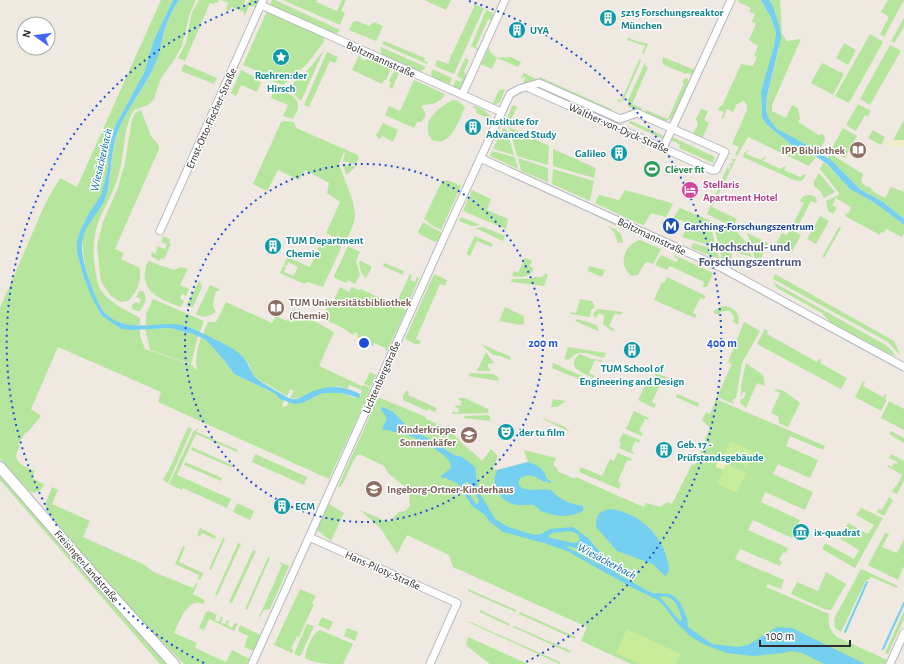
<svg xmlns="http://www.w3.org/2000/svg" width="904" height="664" viewBox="0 0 904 664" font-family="'Alegreya Sans',sans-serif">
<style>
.green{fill:#b6e59e}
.sand{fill:#f3ecc5}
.pitch{fill:#c9ec9a}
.water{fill:#75cff0;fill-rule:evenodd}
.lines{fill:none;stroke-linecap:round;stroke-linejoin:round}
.stream{stroke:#75cff0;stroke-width:2}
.street-casing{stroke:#b4b7c1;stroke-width:9}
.secondary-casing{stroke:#b4b7c1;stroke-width:12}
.street{stroke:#fff;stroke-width:7}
.secondary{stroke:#fff;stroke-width:10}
.ring{fill:none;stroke:#1d4ed8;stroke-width:2;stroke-dasharray:2 4}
.labels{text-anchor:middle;stroke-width:3;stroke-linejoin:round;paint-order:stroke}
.culture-label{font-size:11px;font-weight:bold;fill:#0d838f;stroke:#fff;text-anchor:start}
.street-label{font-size:11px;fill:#2e2e2e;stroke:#fff}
.education-label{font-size:11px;font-weight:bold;fill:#785e54;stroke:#fff;text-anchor:end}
.leisure-label{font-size:11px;font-weight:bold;fill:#27864d;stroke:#fff;text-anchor:start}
.hotel-label{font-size:11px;font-weight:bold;fill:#b23c85;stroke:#fff;text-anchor:start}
.transit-label{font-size:11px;font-weight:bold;fill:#164399;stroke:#fff;text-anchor:start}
.water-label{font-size:12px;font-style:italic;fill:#0d6fa3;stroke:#fff}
.quarter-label{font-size:13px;font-weight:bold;fill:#4d5680;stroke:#fff}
.centre{fill:#1d4ed8;stroke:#fff;stroke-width:2}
.ring-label{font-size:12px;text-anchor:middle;font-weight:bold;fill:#1d4ed8;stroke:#fff;stroke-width:3;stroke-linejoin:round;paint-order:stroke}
</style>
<rect width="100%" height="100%" fill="#efe9e1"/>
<path class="green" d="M161,0H173L154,40L144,73L115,126L109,146L107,172L101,195L89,213L80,231L77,241V253L84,278L102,316L121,329L140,330V336L145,349L192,365L197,370C195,358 197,349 201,338L206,340L224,360L234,374L274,393L280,399L284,400L282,407L287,406L288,402L291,403L313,398L323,393H341L355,398L360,396L362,390L349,385L348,389L337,386L301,397L291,399L290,398L294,391L290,389L287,396L256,378L251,371L249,364L241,355L203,334L208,322H216L226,302L272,323L276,316L287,321L293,309L300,312V314C312,319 323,326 334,332L319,366L362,386L363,385L370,388V391L329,479L158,402L161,392L58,347L31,409L41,416L27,433L26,432L18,444L20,446C10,461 22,466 35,471L32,478L44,484C41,491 38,494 30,492L0,459V308L46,202L60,178L77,187Z
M179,0H196L190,13L182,46L172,63L161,78L154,99L148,105L134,110C123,128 125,150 120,169C116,189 105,205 98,223C92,241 93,257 96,274C97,279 98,285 100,289C109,303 126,310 140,318V325C130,325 121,325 113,320C94,308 80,258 83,237C86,221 100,211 105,197C113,177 110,155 117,135C124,111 142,93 152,71C163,48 164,21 179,0Z
M199,0H219L218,3L215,2L214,4L210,3L185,61L178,58L186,43L192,12Z
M221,0H244L245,1L244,5H240L244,7L250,0H260L257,7L249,6L244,17V12L231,7L229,11L226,9L228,3Z
M272,0H275L340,30L335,35L270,5Z
M283,0H317L316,2L337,11L342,0H346L341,11L345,13L340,25Z
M424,0H451L446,10Z
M738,0H761L771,18L776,33L774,46L761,91L762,117L766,124L793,146L816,157L809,166L748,137L737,156L735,155L739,147L732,144L747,110V105L744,101L737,104L733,112L727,109L723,119H721L724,112L718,110L720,106H722L741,64L753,66L757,57L754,56L758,46L749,40L756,24L752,22L755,14L749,12L751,8L738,2Z
M769,0H780L782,34L787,41L801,39L772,105V111L786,118L792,105L798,108L800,119L798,122L819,135L822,134L824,135L825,140L818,152L777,129L768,117L766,109L767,96L779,49L772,4Z
M888,0H904L884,37L880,34L889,17L881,12Z
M474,4L484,8L454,74L435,66L437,60L448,64L451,57L450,56L451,54H452L474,7Z
M486,10L493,13L492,21L488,19L476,47L481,49L478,50L471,46Z
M267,11L323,36L324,42L306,65L283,85L266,79L257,71L243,65Z
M904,18V27L894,43L891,41Z
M357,21L369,26L374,22L383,26L376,41L349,30L353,22Z
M870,34L882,41L883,42L849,103L835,96Z
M628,37C632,41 642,42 648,44L644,54L642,53L645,46L627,40Z
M384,41L425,58L424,60L428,63L427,64L382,44Z
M844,43L856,50L848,65L836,58Z
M890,45L901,51L870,105L860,99Z
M381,47L426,67L421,72H417L381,56Z
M489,47L490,52L497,58L511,57L521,62L518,67L497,58L492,69L481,64Z
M324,50L301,101L295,95L286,89L306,72Z
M327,52L338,57L335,63L330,61L309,107L304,105Z
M359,55L361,56L360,58L365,61L366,58L391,69L386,80H384L382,84L352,70Z
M663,57L695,70L692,74L686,73V74L664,65L662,62Z
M465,58L469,60L464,72L467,76L461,89L459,90L452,88L456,80L461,82L462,79L457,76Z
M640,58L641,61L624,99L621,102L617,101L618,99L621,101Z
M647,62L645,66L648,67L632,104L642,108L640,112L628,106V100L644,65Z
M822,63L844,74L833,95L811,83Z
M184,64L217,78L214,84L181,71Z
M432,69L452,78L449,86L433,79L431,75Z
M241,70L255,77L261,83L257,92L241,85L236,96L231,93Z
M394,71L399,73L392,89L389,87L391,82L389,81Z
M524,73L538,80L540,77L611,109L613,113L538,82H530L522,85L526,77L521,78Z
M685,78L688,79L689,83C685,94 677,124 662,121C656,120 650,116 644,113L646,110L668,119L684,83L682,82Z
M414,80L445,94C440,104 432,104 423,105L422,107L425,112V117L421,122H417L414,128L385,115L389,106L400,111Z
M276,89C284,91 299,96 298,107C298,111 294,116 293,119L283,116L288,105L271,98L274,90Z
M505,89L500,102L494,105L493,103L499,90Z
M223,95L225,96L198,159L196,156Z
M453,100L458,101L465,107C459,120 451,148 432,140C419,123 438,107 453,100Z
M858,104L871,111L868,117L865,115L856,131L846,125Z
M513,105L517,107L510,122L506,120Z
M475,106C481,109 489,111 491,119L476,113L477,110L472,107Z
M701,109L708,111L704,120L709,123L702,139L693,134L698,124L696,119Z
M141,110L151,136L158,144L159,149L115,249L124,253L121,259L140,268C141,282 138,291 128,301L121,302L111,296L101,282L97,246L103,222L117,190L120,180L125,163L132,119L135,113Z
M904,120V140H893Z
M285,121L294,122L296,128L358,155L359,159L355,164L343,161L345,153L344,152L339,164C343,177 355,201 355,215C355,224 349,233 346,242L326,233L340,202L327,193L329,183L305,170L299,180L278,170L267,191L253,184L281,122Z
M631,121L664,136L663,139L629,123Z
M383,123L398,130L393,142L382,136L380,139L376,136Z
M509,127L549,146L548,165L517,156Z
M503,128L507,130L514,155L493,149Z
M843,128L857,136L845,158L831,150Z
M873,130L885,137L881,145L868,138Z
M672,137L715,157L713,163L679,148L680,145L671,140Z
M553,149L596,168L594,178L553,166Z
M748,150H749L746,154L761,160L764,157H766L763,161L781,169L785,166L786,167L784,170L800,177L804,174L806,175L802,181L794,180L743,157L744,153Z
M492,151L515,157L518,169L490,156Z
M829,153L863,174L861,182L867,187L869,186L874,192L885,198L891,187L904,192V219L883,202L861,190L840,169L827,158Z
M518,158L548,168V182L521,171Z
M732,159H736L712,207L737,219L733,227L707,214L727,168L729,169L731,167L729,165L730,163L732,164L733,161L731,160Z
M824,162L850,189L875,203L904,225V234L902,237L886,229L884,233L881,232L880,235L845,216L846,213L848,214L851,207L836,198L832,205L837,208L833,214L828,211L826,201L839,195V193L820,169Z
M343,164H345L356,167L346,175Z
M553,169L594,181L590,201L552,184Z
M819,173L835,192L824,198L821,192L814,186V181Z
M445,180L450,181L461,186L441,230L433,226L424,219L441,183Z
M472,190L491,199L487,210L508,219L506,229L463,211Z
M625,190L668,202L673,204L666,217L651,213L644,225L637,223L595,203L599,195L619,200Z
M809,195L815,196L817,201L815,203L811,201L795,232L801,235L792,252L789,253L779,248L777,242L782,233L787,235L804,203L800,201C802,197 804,195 809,195Z
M680,208L709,220L716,247L682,237L690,223L673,218Z
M593,213L637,233L636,235L592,214Z
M820,216L829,221L816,244L807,239Z
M461,217L480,225L472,226L459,221Z
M423,222L442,233L438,241L435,242L419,234L418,232Z
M713,222L737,232L746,242L752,257L719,247Z
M608,226C617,230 622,232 623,242L618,243L614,232Z
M483,227L505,236L503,241L475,228Z
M839,227L841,228L824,258L822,257Z
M747,233L768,243L760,261L755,259Z
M163,236L170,239L169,243L171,244L164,259L161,258L159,261L151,256L152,252L156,254L157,246L165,249L167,244L161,242Z
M475,236L493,244L491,247L477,241L470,256L466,254Z
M323,238L339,244L341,248L323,287L308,282L304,284L280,273L283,266L286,267L284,272L294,276L298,267L288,262L287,266L284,265L287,257L310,267Z
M640,240L661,249L653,264L647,262L644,264L638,275L632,276C617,266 624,244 640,240Z
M693,243L717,250L719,259L691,248Z
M348,246L360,252L356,261L360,275L355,284L348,280L346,283L335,278L334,276Z
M720,250L733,254L728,263L722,261Z
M661,255L676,262L678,259L674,257V255L713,273L707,287H703L704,282L670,266L667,270L655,265Z
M525,258L531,260L532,262L529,266L533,268V271C529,278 519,277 512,276L514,271L518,272Z
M148,261L174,270L181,267L188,269L180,285L189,289L186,296L182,294L180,298L184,301L181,307C158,299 136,289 148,261Z
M361,261L371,266V269L366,278C362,276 359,267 359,262Z
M384,263L404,271L403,275L383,266Z
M589,266L605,270L602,277L588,271Z
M410,274L412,275L410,280L415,282L417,277L419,278L407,306L397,302Z
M434,274L447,280L445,286L440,284L416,339L421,341L419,344H415L405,339Z
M545,274H548L544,286L511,282L512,279H531L534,277H542Z
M775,274L894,341L900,354H899L888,342L773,279Z
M667,277L706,296L704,299L700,298L693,313L697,315L695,318L654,300L662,282L664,283Z
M199,281L201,283L202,287L194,305L192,307L186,306Z
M773,282L884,344L889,348L896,356L889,354L831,323L822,313L777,288Z
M210,285L219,289V291H216C214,298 211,306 216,312C210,316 203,319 196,314Z
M340,287L349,292L352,287L359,290L361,289L406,310L387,351L385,350L386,348L374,343L373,346L357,337L358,334L355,332L353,335L347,331V330L324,319L323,315L327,308L331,306Z
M140,290L144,292C147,299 145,304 140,311H137L132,309V305L136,302L139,304L141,299L136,297Z
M153,299L204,321L200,332L188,327L146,325V314Z
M580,299L592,301L595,307L591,310L590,317L571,314V312L576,313Z
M785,305L858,345L857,346L784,307Z
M723,306C734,306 741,314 738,325L733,322L734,317L730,311H722L718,315L713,312L717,309Z
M505,307L524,316V324L520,325L499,321Z
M598,309L623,312L620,315L615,313L609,326L614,329V331H612L603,324L604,316L602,314H598L596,318L593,316L594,312Z
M577,319L588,322L598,326V331L575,321Z
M744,322L760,331L742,363L736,398L731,401L734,402V404L717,397L732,364L728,362Z
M170,328L193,334L198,336L191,364L150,350L145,329Z
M765,329L768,331L767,334L817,362L820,358L821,360L820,363L847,378L841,389L757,344Z
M481,344L511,357L510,360L500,356L493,355Z
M568,347L606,353L604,358C591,355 579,347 569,360L564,359Z
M486,352L495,364L493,363L488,364V367L491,371H477Z
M580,354L592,359L602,360L601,362L595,360L589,373L595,376L593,378C583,373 564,367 580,354Z
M553,363L589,379V383L552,368Z
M746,363L763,375L765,386L757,383L746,408L740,403L741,399H743L746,393L743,392L741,397V385Z
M370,372L376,375L371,387L364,384Z
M470,373L493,374L498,377L499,381L468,376Z
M656,373L668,378L667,380L663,378L652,402L656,404L654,408L638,400L646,383L651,385Z
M863,381L865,383L863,386L883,397L885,394L887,395L885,398L887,400L881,411L855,397Z
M777,389L784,391L800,403L788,427L779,423L778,416L771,413L780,393L774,390Z
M406,390L409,392L408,395L437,408L435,412L428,409L427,411L403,400V396Z
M677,394L699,403L698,407L676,397Z
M380,398L426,417V419L444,427L449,425C457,443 469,447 482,461L491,449L498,456L493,468L497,470L528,462L524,450L556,458L553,465L558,469L557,471L575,479L576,477L616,495L644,507L646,503L660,507L667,502L672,504L692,464L695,465L705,442V439L710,428L702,420L706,412L710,414L716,399L825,446L823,450L790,436L786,446L818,460L810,478L778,464L773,474L813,492L805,510L765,492L761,502L800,520L793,533L794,534L792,538L753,520L748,530L788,548L786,553L783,552L779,560L782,562L780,566L740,549L735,559L784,580L781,589L768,584L766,587L829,614C828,624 829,630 837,637L887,660L885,664H631L581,641L587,627L453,567L449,555L407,535L397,554L381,529L360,510L383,520L390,521L399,512L405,511L410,506L409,493L404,486L388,473L384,466L361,455H357L354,460L341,487H338L377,400Z
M460,398H465L488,409L489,413L452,414L453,411L458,413L459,409L455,407L456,405L460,406L462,401L458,400Z
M553,399L566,401L557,407H551Z
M889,401L904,409V430L881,418Z
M634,411L649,418L648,420L645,419L639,431L643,433L641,436L626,429Z
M488,415L490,416V421L464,418L465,416Z
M543,418L565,427L570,432L543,419Z
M188,427L192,429L168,483L163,480L167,472H168Z
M197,428L198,429L197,432L238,450L237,452L196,434L177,475L231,499L227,508L183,488L182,490L169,484L194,430L196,431Z
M891,431L904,438V443L889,434Z
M623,433L640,440L639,443L635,441L631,451L634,452L633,454L619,448L621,443L619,441Z
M192,447L232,465L231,467L191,450Z
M618,453L632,459L631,461L627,460L618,481L621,483L619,489L579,472L581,467L602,476L610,459L614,461Z
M255,454L307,477L304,485L252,462Z
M891,454L904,461V481L897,494L892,492C895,486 901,480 902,475L887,466L888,465L898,470L892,466L894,463L897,464L898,462L889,458Z
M185,462L222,478L221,481L184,465Z
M0,475L167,664H160L0,480Z
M52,487L58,490L52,504L90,521L83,537L143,564L154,572L193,588L197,582H198L193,594L205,600L203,604C187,597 179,623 174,633L197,643L195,648L226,662L232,650L250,659L247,664H184C135,615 89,564 46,510V502Z
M889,497L893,500L884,516L877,512L879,508L882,510Z
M237,503L254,511L250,520L233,512Z
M329,504L344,513L331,541L317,530Z
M861,508L883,518L855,568L822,549L825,543L854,559L859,550L839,538L848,523L868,534L874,525L856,515Z
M200,528L216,536L215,539L202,533L200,537L197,535Z
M885,533L889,534L882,547L897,553L904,539V566L898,580L868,565Z
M223,538L225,539L211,570L209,569Z
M238,543L241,544L217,596L215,595Z
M183,546L185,547L179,562L203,573L200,580L198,579L199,575L175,564Z
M253,550L256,551L232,603L229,602Z
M268,557L270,558L247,610L245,609Z
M280,562L289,566L270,609L264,610L260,617H259L282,565L279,563Z
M861,569L898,586L897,588L871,577L868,580H866L841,632L835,628L834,619Z
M826,572L846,584L831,610L824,609L791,594L797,582L818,591Z
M300,589L316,596L312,603L314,604L299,637L297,636L291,649L294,650L292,653L274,645Z
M468,589L516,610V612L468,591Z
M480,610L510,624L509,626L480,612Z
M209,611L217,615L215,620L219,622L221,616L223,617L221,623L225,624L227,620L229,621L227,625L232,628L234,623L238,624L234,631L209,619L204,630L199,628L206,612Z
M904,611V619L888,654L885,653Z
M520,612L576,637L575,639L519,614Z
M322,617L333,622L329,630L318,625Z
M468,621L560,662V664L468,622Z
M307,624L314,626L301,655L299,656L294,654Z
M240,625L260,635L254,651L244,647L248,636L238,631Z
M514,626L571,651L570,653L513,627Z
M347,628L358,632L355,641L344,636Z
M320,630L353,644L343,664C331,664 314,664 305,658C306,650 312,633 320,630Z
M468,637L528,664H490L467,646L466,643Z"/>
<path class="sand" d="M889,139L893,141L904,140V146L895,148L887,144Z
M718,456L728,460L724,470L716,467Z"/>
<path class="pitch" d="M730,441L754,452L747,466L724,456Z
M726,464L746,473L737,493L717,484Z
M627,629L681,654L676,664H640L616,653Z"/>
<path class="water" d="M173,0H179C172,9 164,30 162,41C160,48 159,55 156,62C146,87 126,108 117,134C110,154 112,176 106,196C100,215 83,223 82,246C81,261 96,304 106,314C125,332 152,323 175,324C187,325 198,331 208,336C218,341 232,347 241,355C249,362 250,372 256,378C259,381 288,398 291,399C297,400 304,396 309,393C329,385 341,385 360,394L359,398L341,393H323L302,403L296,404L291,403L280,399L274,393L234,374L224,360L206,340L193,334L170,328L132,330L121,329L102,316L92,298L84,278L77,253V241L80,231L89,213L101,195L107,172L109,146L115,126L144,73L154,40Z
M761,0H769L772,4L780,28L781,38L767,96L766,109L768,117L777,129L800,141L831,160L861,190L883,202L904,219V225L875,203L850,189L826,163L812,154L793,146L766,124L762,117L761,91L774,46L776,33L771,18Z
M382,407L392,411L409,428L431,440L454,455L462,457L475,467L478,490L495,519L506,526L534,535L541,534L550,529L573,527L589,539L619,575L652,593L670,594L675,597L681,604L687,618L688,627L712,644L738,647L748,645L777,627L792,628L865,664H824L802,653L791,651L783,653L753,656L744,655L727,653L703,644L690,636L676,622L664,606L658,600L629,586L567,551L544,543L503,532L489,521L485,515L472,506L458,484L446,478H442L441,476L451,468L450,462L445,456L428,444L408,435L382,429L387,418L381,410ZM468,482L479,500L478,504L475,503L463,484ZM570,531L578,534L580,540L578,542L573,543L551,538L548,536L552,533ZM568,546L575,548L583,547L593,552L601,560V563L599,564L567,547ZM661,596C675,596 679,607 682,620L680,621L660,597Z
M528,462C539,465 544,470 548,481L544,482C538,478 530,473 523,477C522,477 519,479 519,481C515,494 544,488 551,490C561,501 568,503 583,506V511C569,518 555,517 541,511C538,509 536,506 533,505C528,504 522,506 517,505C500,502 490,486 497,470Z
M609,509C636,511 661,533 667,559C669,566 671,571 665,576L653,564L617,551L596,527C597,515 597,513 609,509Z"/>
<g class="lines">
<path class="stream" d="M548,481L550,482
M845,632L867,582
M883,649L904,603"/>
<g class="street-casing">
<path id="street" d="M261,5L501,112
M462,95L505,0
M663,148L731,0
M480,158L722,268L904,367
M160,231L263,0
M309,537L457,603L430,664
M252,664L446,233L510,94L519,89L539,83L620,119L637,113L725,152L716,170H712L527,87
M890,664L904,633"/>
</g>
<g class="secondary-casing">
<path id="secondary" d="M0,467L92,573L174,664"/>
</g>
<use href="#street" class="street"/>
<use href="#secondary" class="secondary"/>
</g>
<g class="ring">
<circle cx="364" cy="343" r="179"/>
<path d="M204 663A358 358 0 0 1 259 1M469 1A358 358 0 0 1 524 663"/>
</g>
<defs>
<g id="building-disc" transform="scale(0.9)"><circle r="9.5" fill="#0f9aa8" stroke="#fff"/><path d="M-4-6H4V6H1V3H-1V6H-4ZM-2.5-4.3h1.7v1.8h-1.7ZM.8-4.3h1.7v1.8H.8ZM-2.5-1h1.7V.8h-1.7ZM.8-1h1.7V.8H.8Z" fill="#fff"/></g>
<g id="sight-disc" transform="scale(0.9)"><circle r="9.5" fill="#0f9aa8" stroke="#fff"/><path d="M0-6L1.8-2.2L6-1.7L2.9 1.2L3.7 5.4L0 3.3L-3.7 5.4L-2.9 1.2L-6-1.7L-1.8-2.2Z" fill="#fff"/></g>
<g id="library-disc" transform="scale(0.9)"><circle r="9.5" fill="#8d6e63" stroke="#fff"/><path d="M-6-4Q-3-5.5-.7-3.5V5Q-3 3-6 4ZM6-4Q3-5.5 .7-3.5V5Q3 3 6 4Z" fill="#fff"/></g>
<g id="stadium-disc" transform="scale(0.9)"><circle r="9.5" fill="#2e9e5b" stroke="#fff"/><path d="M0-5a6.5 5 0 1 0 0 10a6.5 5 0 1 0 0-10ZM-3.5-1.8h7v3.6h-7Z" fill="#fff"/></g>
<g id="hotel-disc" transform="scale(0.9)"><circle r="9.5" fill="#d1479c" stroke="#fff"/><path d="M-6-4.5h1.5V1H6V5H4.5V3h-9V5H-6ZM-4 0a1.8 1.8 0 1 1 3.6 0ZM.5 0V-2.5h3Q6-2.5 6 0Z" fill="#fff"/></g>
<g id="metro-disc" transform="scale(0.9)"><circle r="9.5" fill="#1a4fb4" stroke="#fff"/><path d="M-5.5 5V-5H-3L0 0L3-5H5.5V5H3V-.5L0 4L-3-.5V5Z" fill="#fff"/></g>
<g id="theatre-disc" transform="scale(0.9)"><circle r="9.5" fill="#0f9aa8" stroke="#fff"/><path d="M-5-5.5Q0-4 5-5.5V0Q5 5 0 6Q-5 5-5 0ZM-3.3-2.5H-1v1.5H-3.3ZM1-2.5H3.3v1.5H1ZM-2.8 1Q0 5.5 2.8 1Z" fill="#fff"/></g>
<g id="school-disc" transform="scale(0.9)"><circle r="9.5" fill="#8d6e63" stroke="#fff"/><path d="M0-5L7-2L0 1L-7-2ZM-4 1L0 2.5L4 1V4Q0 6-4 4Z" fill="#fff"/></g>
<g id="museum-disc" transform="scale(0.9)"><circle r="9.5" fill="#0f9aa8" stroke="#fff"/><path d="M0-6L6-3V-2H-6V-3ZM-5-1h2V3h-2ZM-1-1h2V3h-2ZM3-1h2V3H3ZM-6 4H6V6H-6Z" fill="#fff"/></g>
</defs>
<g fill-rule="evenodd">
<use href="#building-disc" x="608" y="18"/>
<use href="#building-disc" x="517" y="30"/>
<use href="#sight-disc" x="281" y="57"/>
<use href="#building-disc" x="473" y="127"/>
<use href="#library-disc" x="858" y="150"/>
<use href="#building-disc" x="619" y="153"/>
<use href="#stadium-disc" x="652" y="169"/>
<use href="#hotel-disc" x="690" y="190"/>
<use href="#metro-disc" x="671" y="226"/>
<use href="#building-disc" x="273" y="246"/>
<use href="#library-disc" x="276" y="308"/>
<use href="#building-disc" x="632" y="350"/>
<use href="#theatre-disc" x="506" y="432"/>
<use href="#school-disc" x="469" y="435"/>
<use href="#building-disc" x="664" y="450"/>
<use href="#school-disc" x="374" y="489"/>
<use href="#building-disc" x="282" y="506"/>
<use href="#museum-disc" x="801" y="532"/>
</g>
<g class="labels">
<g class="culture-label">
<text x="621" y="16">5215 Forschungsreaktor<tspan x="621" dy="13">München</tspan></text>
<text x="530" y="34">UYA</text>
<text x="281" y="79" text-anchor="middle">Rœhren:der<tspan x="281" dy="13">Hirsch</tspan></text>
<text x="486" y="125">Institute for<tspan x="486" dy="13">Advanced Study</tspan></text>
<text x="606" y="157" text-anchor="end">Galileo</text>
<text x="286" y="244">TUM Department<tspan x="286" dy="13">Chemie</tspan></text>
<text x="632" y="372" text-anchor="middle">TUM School of<tspan x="632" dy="13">Engineering and Design</tspan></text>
<text x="519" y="436">der tu film</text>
<text x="677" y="448">Geb. 17 -<tspan x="677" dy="13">Prüfstandsgebäude</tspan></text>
<text x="295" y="510">ECM</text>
<text x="814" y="536">ix-quadrat</text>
</g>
<g class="street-label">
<text transform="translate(381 59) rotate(24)" y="4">Boltzmannstraße</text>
<text transform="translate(211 118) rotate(-66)" y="4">Ernst-Otto-Fischer-Straße</text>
<text transform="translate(619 128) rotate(24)" y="4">Walther-von-Dyck-Straße</text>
<text transform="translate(652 236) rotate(25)" y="4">Boltzmannstraße</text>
<text transform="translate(381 377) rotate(-66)" y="4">Lichtenbergstraße</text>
<text transform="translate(87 566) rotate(49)" y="4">Freisinger Landstraße</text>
<text transform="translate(383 570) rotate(24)" y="4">Hans-Piloty-Straße</text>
</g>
<g class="education-label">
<text x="845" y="154">IPP Bibliothek</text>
<text x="289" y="306" text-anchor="start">TUM Universitätsbibliothek<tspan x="289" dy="13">(Chemie)</tspan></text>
<text x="456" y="433">Kinderkrippe<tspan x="456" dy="13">Sonnenkäfer</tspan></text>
<text x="387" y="493" text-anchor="start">Ingeborg-Ortner-Kinderhaus</text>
</g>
<g class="leisure-label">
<text x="665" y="173">Clever fit</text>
</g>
<g class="hotel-label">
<text x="703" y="188">Stellaris<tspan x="703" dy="13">Apartment Hotel</tspan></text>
</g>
<g class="transit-label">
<text x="684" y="230">Garching-Forschungszentrum</text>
</g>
<g class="water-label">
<text transform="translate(101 160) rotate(-77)" y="4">Wiesäckerbach</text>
<text transform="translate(607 561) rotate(28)" y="4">Wiesäckerbach</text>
</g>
<g class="quarter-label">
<text x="750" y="251">Hochschul- und<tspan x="750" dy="15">Forschungszentrum</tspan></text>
</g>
</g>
<circle cx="364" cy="343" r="6" class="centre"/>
<g class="ring-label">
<text x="543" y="347">200 m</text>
<text x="722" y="347">400 m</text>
</g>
<g transform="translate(36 36) rotate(284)"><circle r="19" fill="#ffffff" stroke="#ababab"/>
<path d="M0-3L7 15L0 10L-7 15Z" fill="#4264fb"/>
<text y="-6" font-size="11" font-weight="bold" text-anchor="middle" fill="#2e2e2e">N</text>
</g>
<path d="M760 640v6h90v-6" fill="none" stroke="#2e2e2e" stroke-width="2"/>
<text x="766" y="640" font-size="12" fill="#2e2e2e" stroke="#ffffff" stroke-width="3" paint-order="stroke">100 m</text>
</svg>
